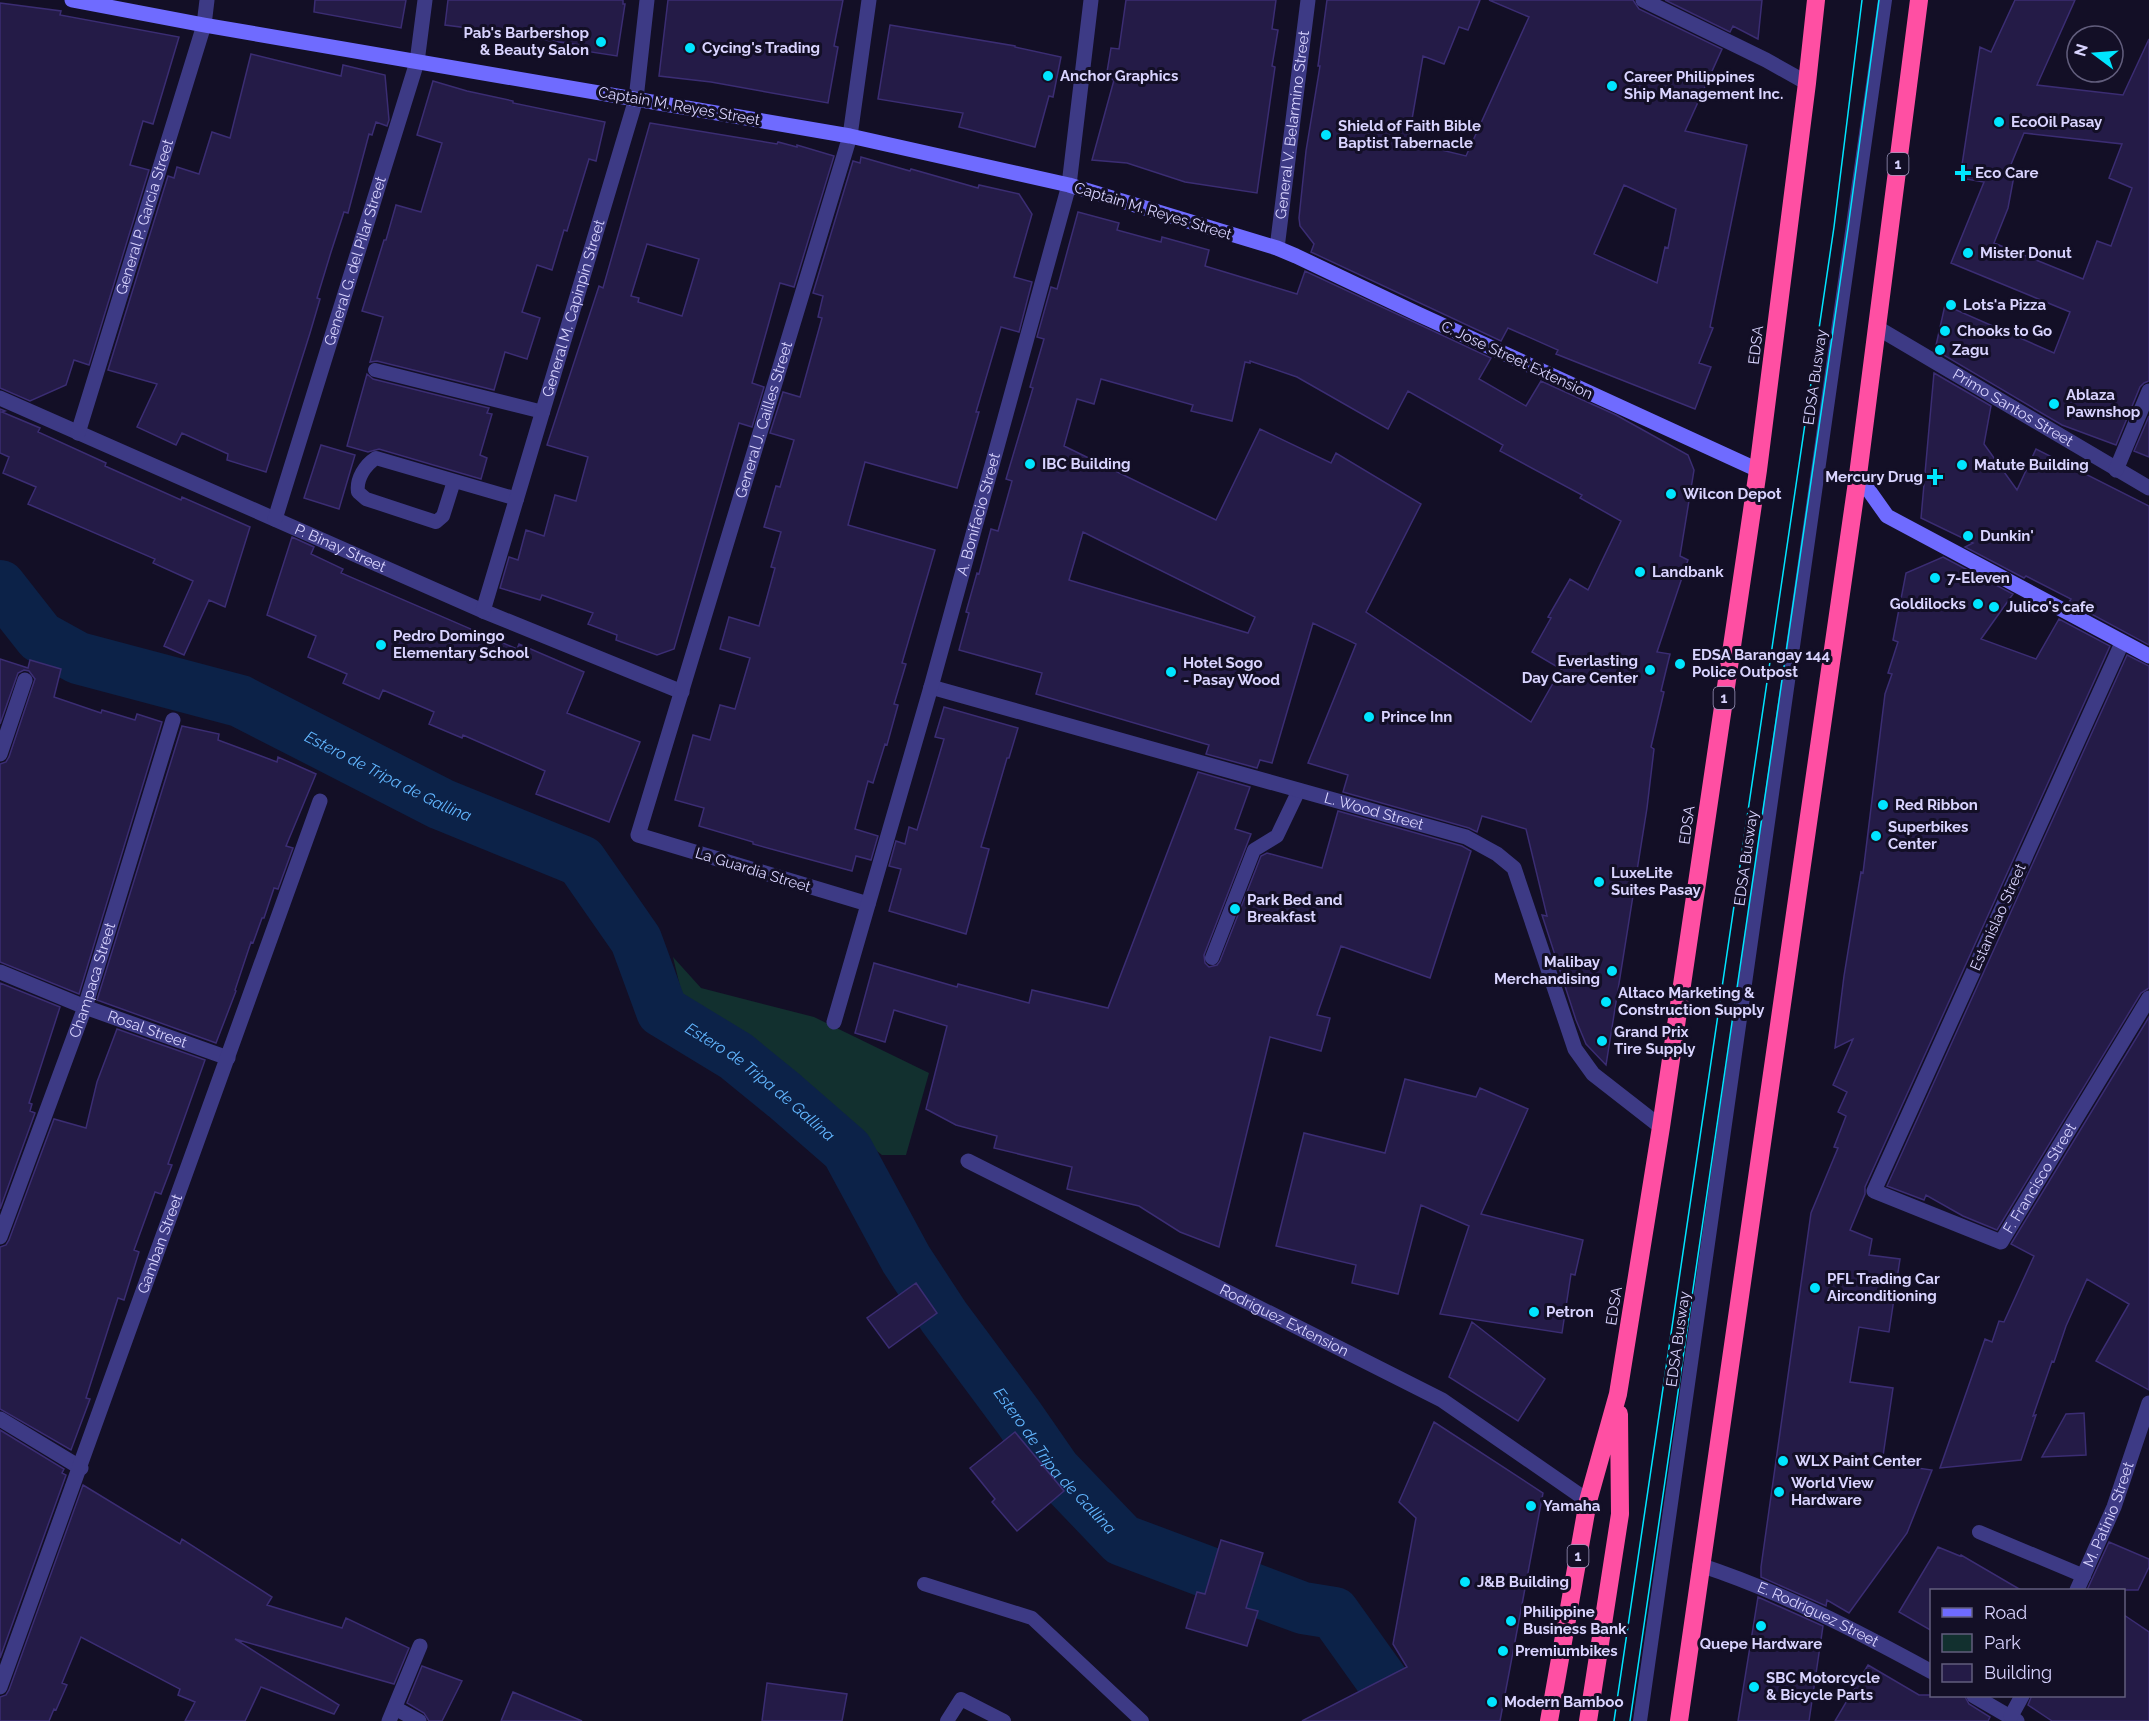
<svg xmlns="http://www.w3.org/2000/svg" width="2149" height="1721" viewBox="0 0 2149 1721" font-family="Raleway,sans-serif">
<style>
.green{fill:#12302f}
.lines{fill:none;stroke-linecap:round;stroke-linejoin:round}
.river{stroke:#0c2248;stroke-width:52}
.building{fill:#241b47;stroke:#3b2d73;stroke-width:1.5;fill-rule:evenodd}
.lane{stroke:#3d3a85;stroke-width:14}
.street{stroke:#3d3a85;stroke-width:15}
.secondary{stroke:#6f6bff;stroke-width:15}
.highway{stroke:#ff4fa3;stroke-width:18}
.tram{stroke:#00e5ff;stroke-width:1.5}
.poi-dot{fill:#00e5ff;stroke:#130f26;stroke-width:2}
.labels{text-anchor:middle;stroke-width:6;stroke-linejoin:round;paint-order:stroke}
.shield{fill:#130f26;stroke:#9e99be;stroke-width:1.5}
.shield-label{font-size:14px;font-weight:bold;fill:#d9d4ff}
.poi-label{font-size:15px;font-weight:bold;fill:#d9d4ff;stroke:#130f26;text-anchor:start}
.street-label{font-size:15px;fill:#d9d4ff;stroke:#130f26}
.water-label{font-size:16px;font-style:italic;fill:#62b6ff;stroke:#130f26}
</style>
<rect width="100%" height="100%" fill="#130f26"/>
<path class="green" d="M673,957L701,988L814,1017L929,1073L906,1155H882L684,1003Z"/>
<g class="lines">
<path class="river" id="s1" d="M0,586L40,637L78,658L240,701L441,804L581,861L636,940L662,1011L736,1056L785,1096L847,1150L906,1259L944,1317L1019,1418L1055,1470L1122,1540L1303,1608L1334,1613L1411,1721"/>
</g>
<path class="building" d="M315,0H406L401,28L314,12Z
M448,0H623V4H625L617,56L578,50L579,45L532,38V36L445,25Z
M668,0H843L834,46L838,47L828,103L711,82L659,76Z
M1126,0H1276L1272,29L1278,30L1272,66L1275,67L1257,193L1185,182L1127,163L1092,160L1114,80L1106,78L1111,48L1119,49Z
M1327,0H1480L1468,30L1459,27L1444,64L1423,56L1408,142L1466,156L1529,17L1489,0H1633L1639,9L1722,49L1685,131L1747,145L1710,327L1713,328L1699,363L1711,367L1695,409L1556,354L1558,350L1508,328L1501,341L1311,252L1314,244L1300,226L1299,218L1306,151L1320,66H1318ZM1624,185L1676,209L1668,248L1665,247L1657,283L1594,254Z
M1665,0H1762L1758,39L1733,26L1730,32Z
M2015,0H2075L2037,85L2123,95L2149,39V381L2144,383L2140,387L2116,445L2062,425L1935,350L1945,305L2054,353L2070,312L1951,263L1984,182L1960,178L1980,47L1991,52ZM2024,133L2122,144L2109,178L2132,188L2111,246L2097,241L2083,279L1994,243L2008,208L2014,176L2007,174Z
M0,3L61,11L60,15L179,37L153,124L143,121L130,165L149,170L89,365L74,360L66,385L30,401L0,388Z
M890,25L1015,46V47L1061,57L1053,97L1049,96L1035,147L959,127L963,113L878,99Z
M251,54L341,76L343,65L385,75L389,120L387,126L376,122L372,135L369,134L348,213L344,212L331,252L317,298L320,299L310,333L266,472L227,460L228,454L182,433L176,445L137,427L157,384L108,370L168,176L174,178L177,167L199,174L212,132L230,138Z
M433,81L467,91L513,101V103L605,122L596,161L589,159L567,231L564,230L552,270L537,265L522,312L540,318L527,359L505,352L494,390L377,361L370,362L383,317L362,311L384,240H386L396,205L421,212L442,143L417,135Z
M650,123L777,144L778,142L797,147V145L834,156L794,287L780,283L752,383L764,387L752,427L739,423L674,649L657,655L616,640L617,635L588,624L593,613L542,595L540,600L500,588L509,557L518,560L526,530L544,536L555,495L576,501L588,457L547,445L599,286L603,288ZM647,244L699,259L682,316L638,302L639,298L631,296Z
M861,157L910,171L911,169L978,188L979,185L1019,194L1032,214L1014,277L1032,282L1019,332L1001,327L976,412H979L957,488L865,462L848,525L935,550L902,663L906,664L894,704L898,705L887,745L885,744L873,783L868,781L855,829L878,836L871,860L856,856L852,871L753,844V842L699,826L704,808L675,800L693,735L710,740L720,705L735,709L750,658L720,649L729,617L759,626L775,568L771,567L781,532L764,527L776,486L780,487L794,440L770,433L783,392L800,397L822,318L818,317L823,296L813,293L853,161L860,163Z
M1078,212L1119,223L1117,230L1161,242L1162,237L1209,250L1205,266L1297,294L1305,271L1491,358L1479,379L1526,406L1541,381L1616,415L1688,455L1694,470L1680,556L1688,560L1657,652L1670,654L1661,691L1664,692L1651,747L1654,749L1647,808L1606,1065L1586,1044L1576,1020L1542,915L1547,916L1526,829L1482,816L1477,832L1469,828L1343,792L1348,775L1308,763L1356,644L1313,623L1272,763L1260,760L1257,768L1206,754L1209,745L1036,694L1042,673L959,650L969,613L966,612L977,573L979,574L991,529L998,531L1012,481L1006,479L1033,388L1030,387L1044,339L1037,337L1051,287L1057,289ZM1250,361L1297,377L1388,429L1408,391L1503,445L1500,451L1582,495L1580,498L1621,521L1588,590L1570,579L1548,617L1551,618L1532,652L1561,669L1531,722L1366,612L1421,504L1336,453L1331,463L1260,429L1216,520L1064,446L1077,399L1094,404L1101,379L1193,405L1191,411L1232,421L1245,362L1250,363ZM1083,532L1255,617L1248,633L1069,580Z
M1934,373L1991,406L1984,444L2017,490L2036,449L2149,506V645L2069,602L2071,599L2026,576L2024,578L1965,547L1973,543L1921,518Z
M367,374L373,379L489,408L487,413L492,414L480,455L487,458L481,479L379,449L368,452L347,446Z
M0,409L5,411L2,412L40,428L38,432L106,463L105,466L181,500L182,497L250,527L225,607L209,600L184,655L164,646L193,581L153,563L155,559L28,504L36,487L3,473L9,457L0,453Z
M2149,416V457L2134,451Z
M321,445L355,455L339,509L304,498Z
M292,537L314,547L311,554L343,569L341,573L517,649L519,644L584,672L567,713L640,742L609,822L536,794L545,771L463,735L462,738L429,724L434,712L383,690L379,699L343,683L347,674L308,657L316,636L267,615Z
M1943,557L2013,594L1981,639L2036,659L2059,619L2110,646L1865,1187V1194L1850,1230L1872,1239L1869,1255L1900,1259L1889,1332L1859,1327L1850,1382L1893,1388L1882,1463L1932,1470L1907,1533L1849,1613L1827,1600L1826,1606L1761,1577V1567L1811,1213L1838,1148L1834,1147L1846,1116L1838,1112L1847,1092L1833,1085L1853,1039L1835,1048L1844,976L1861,872L1863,873L1885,694L1892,674L1888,673L1898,642L1893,640L1906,573Z
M2127,655L2149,666V988L2141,993L1997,1230L1963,1216L1926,1195L1924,1200L1887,1186Z
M0,659L28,668L30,660L61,669L54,697L101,713L102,710L135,720L137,714L162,722L79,994L0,962V764L6,762L9,757L35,679L29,671L24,670L18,673L0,724Z
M944,707L1018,728L1009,758H1007L981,847L989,849L966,934L889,911L901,869L889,866L896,841L905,844L909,827L917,830L944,739L935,737Z
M182,726L219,734L218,740L277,762L278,757L316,774L286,846L293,848L278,889L274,888L264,918H262L253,943L251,942L235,990L236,991L216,1043L97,1000Z
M1198,772L1250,787L1235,829L1251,834L1204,955L1205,963L1209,967L1217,965L1220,961L1261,856L1267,853L1322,868L1338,811L1462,846L1471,851L1430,978L1341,946L1317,1015L1330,1018L1321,1051L1270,1037L1219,1247L1180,1232L1139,1206L1067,1189L1072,1167L994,1148L997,1136L956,1125L926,1109L947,1026L894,1010L885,1042L855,1033L874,963L957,987L958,984L1029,1003L1032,990L1108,1008Z
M0,983L60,1007L29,1103L32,1104L30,1111L35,1113L0,1209Z
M2149,1017V1390L2096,1361L2129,1304L2087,1279L2066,1326L2054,1362L2052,1361L2033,1416L2036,1415L2021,1460L1940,1468L1985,1339L1992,1342L1999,1321L2004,1322L2034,1256L2011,1244Z
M117,1029L205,1060L168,1164L172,1165L161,1194L155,1192L134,1250L139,1252L124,1300L118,1298L86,1398L90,1399L71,1450L0,1409V1247L6,1245L9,1240L54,1119L86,1128L97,1082Z
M1405,1079L1476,1097L1480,1088L1528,1109L1481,1214L1583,1240L1575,1275L1571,1274L1562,1333L1440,1314L1469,1226L1421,1205L1398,1294L1352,1283L1356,1265L1276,1246L1304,1133L1385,1153Z
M916,1283L937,1313L889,1348L867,1318Z
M1472,1322L1545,1379L1518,1421L1449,1377Z
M2084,1413L2086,1455L2042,1457L2066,1414Z
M1434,1422L1543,1493L1500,1721H1302L1407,1667L1393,1644L1416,1518L1399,1502Z
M0,1430L64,1469L62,1473L66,1475L0,1658Z
M1015,1432L1064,1491L1017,1531L992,1502L995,1499L970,1468Z
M83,1485L180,1544L182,1539L272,1597L267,1605L342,1628L346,1618L409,1648L394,1684L235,1639L339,1705L334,1714L261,1687L245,1721H185L195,1702L178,1695L180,1689L81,1637L62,1683L67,1685L56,1710L54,1709L49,1721H0V1697L6,1695L9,1690Z
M1221,1540L1263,1553L1246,1608L1258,1611L1247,1646L1186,1628L1197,1592L1205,1594Z
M2109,1542L2149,1559V1567L2138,1590H2087Z
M1938,1547L1960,1556L1961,1555L2021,1590H1932V1631L1899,1612Z
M1758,1597L1823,1626L1809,1721H1738Z
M2124,1615L2149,1632V1721H2052L2028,1705L2032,1695H2124Z
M1868,1665L1919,1695H1964L1969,1704L1990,1717L1988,1721H1835Z
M422,1666L462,1681L442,1721H429L424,1713L407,1703Z
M767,1683L847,1694L842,1721H762Z
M513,1692L582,1721H501Z"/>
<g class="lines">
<path class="lane" d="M375,370L543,412
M454,481L443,516L436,522L366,499L358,492C356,479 365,465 376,458L517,499
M1212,958L1254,850L1277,836L1299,790
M1979,1532L2084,1576
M924,1584L1032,1618L1142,1721
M947,1721L961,1699L1004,1721
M1640,1721L1885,0"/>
<g class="street">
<path d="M1643,0L1766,60L1807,83"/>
<path id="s2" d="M1277,248L1308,0"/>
<path id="s3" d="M1876,327L2149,488"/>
<path id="s4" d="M0,398L483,611L682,692"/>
<path id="s5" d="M78,433L204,25L207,0"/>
<path d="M2116,470L2149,391"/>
<path id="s6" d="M275,519L417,62L425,0"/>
<path id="s7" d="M483,611L636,99L647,0"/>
<path id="s8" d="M2122,643L1874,1191L2001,1242L2149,998"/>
<path id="s9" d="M931,687L1466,837L1497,854L1514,868L1575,1049L1593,1074L1661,1127"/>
<path d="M0,754L25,680"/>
<path id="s10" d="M868,904L638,835L850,136L869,0"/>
<path id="s11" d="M0,972L85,1007L228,1058"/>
<path id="s12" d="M834,1022L931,687L1069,185L1091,0"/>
<path id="s13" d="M968,1161L1442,1400L1588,1501"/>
<path id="s14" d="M0,1237L85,1007L173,720"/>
<path d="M0,1419L81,1468"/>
<path id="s15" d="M1700,1565C1782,1592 1857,1631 1932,1672"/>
<path id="s16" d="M2077,1590L2114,1507L2149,1403"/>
<path id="s17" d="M0,1687L320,801"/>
<path d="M1974,1696L2017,1721"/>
<path d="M395,1708L419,1721"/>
<path d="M2011,1716L2022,1696"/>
<path d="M389,1721L420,1646"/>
</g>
<path class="secondary" d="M72,0L204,25L850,136L1069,185L1277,248L1296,256L1418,314L1758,470
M1858,475L1887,516L2149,656"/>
<path class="highway" d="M1549,1721L1588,1501L1618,1394L1661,1127L1758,470L1807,83L1816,0
M1588,1721L1620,1514L1619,1414
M1679,1721L1858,475L1919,0"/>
<path class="tram" d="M1614,1721L1834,227L1862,0
M1630,1721L1848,228L1879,0"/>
</g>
<g class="poi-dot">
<circle cx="601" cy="42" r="6"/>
<circle cx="690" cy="48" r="6"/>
<circle cx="1048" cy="76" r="6"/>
<circle cx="1612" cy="86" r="6"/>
<circle cx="1999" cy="122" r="6"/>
<circle cx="1326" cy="135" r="6"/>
<path d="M1960 164h6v6h6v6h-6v6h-6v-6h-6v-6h6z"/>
<circle cx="1968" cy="253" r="6"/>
<circle cx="1951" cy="305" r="6"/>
<circle cx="1945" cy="331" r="6"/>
<circle cx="1940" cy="350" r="6"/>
<circle cx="2054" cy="404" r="6"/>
<circle cx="1030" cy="464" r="6"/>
<circle cx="1962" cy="465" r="6"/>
<path d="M1932 468h6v6h6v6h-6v6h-6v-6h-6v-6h6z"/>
<circle cx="1671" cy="494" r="6"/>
<circle cx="1968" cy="536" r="6"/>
<circle cx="1640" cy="572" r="6"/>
<circle cx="1935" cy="578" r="6"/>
<circle cx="1978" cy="604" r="6"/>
<circle cx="1994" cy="607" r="6"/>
<circle cx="381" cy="645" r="6"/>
<circle cx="1680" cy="664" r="6"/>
<circle cx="1650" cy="670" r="6"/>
<circle cx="1171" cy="672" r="6"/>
<circle cx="1369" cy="717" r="6"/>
<circle cx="1883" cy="805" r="6"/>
<circle cx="1876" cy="836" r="6"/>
<circle cx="1599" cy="882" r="6"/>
<circle cx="1235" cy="909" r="6"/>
<circle cx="1612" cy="971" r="6"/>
<circle cx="1606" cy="1002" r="6"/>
<circle cx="1602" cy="1041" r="6"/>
<circle cx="1815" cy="1288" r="6"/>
<circle cx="1534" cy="1312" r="6"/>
<circle cx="1783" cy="1461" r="6"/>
<circle cx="1779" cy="1492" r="6"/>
<circle cx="1531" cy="1506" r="6"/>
<circle cx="1465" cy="1582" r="6"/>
<circle cx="1511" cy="1621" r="6"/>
<circle cx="1761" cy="1626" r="6"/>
<circle cx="1503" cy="1651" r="6"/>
<circle cx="1754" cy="1687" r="6"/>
<circle cx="1492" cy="1702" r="6"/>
</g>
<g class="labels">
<g class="shield">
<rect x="1887.5" y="153" width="21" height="22" rx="4.5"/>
<rect x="1713.5" y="687" width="21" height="22" rx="4.5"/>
<rect x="1567.5" y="1545" width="21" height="22" rx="4.5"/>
</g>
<g class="shield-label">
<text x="1898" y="169">1</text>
<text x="1724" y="703">1</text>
<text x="1578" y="1561">1</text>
</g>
<g class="poi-label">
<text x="589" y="38" text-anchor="end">Pab's Barbershop<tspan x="589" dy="17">&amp; Beauty Salon</tspan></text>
<text x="702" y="53">Cycing's Trading</text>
<text x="1060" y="81">Anchor Graphics</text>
<text x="1624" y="82">Career Philippines<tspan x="1624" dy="17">Ship Management Inc.</tspan></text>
<text x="2011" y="127">EcoOil Pasay</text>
<text x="1338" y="131">Shield of Faith Bible<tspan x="1338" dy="17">Baptist Tabernacle</tspan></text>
<text x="1975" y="178">Eco Care</text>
<text x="1980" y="258">Mister Donut</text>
<text x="1963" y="310">Lots'a Pizza</text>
<text x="1957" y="336">Chooks to Go</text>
<text x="1952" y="355">Zagu</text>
<text x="2066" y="400">Ablaza<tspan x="2066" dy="17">Pawnshop</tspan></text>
<text x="1042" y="469">IBC Building</text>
<text x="1974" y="470">Matute Building</text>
<text x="1923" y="482" text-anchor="end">Mercury Drug</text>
<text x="1683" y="499">Wilcon Depot</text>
<text x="1980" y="541">Dunkin'</text>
<text x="1652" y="577">Landbank</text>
<text x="1947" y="583">7-Eleven</text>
<text x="1966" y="609" text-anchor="end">Goldilocks</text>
<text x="2006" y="612">Julico's cafe</text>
<text x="393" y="641">Pedro Domingo<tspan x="393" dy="17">Elementary School</tspan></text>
<text x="1692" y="660">EDSA Barangay 144<tspan x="1692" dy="17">Police Outpost</tspan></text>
<text x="1638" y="666" text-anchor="end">Everlasting<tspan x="1638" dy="17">Day Care Center</tspan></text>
<text x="1183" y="668">Hotel Sogo<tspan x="1183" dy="17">- Pasay Wood</tspan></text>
<text x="1381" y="722">Prince Inn</text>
<text x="1895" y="810">Red Ribbon</text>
<text x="1888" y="832">Superbikes<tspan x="1888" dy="17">Center</tspan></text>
<text x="1611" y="878">LuxeLite<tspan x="1611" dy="17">Suites Pasay</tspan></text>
<text x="1247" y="905">Park Bed and<tspan x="1247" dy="17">Breakfast</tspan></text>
<text x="1600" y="967" text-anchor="end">Malibay<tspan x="1600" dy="17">Merchandising</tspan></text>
<text x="1618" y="998">Altaco Marketing &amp;<tspan x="1618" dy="17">Construction Supply</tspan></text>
<text x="1614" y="1037">Grand Prix<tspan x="1614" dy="17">Tire Supply</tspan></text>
<text x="1827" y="1284">PFL Trading Car<tspan x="1827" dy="17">Airconditioning</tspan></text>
<text x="1546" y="1317">Petron</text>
<text x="1795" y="1466">WLX Paint Center</text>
<text x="1791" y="1488">World View<tspan x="1791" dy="17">Hardware</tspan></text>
<text x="1543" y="1511">Yamaha</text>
<text x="1477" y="1587">J&amp;B Building</text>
<text x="1523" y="1617">Philippine<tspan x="1523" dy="17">Business Bank</tspan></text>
<text x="1761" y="1649" text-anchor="middle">Quepe Hardware</text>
<text x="1515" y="1656">Premiumbikes</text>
<text x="1766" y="1683">SBC Motorcycle<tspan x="1766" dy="17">&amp; Bicycle Parts</tspan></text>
<text x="1504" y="1707">Modern Bamboo</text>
</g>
<g class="street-label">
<text transform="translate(679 106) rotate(10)" y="5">Captain M. Reyes Street</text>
<text dy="5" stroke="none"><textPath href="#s2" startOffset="124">General V. Belarmino Street</textPath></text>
<text transform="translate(1153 211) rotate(17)" y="5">Captain M. Reyes Street</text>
<text dy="5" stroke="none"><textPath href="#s5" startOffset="226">General P. Garcia Street</textPath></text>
<text dy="5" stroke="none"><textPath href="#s6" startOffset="270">General G. del Pilar Street</textPath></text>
<text dy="5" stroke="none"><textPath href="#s7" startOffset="316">General M. Capinpin Street</textPath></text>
<text transform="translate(1756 345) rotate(-83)" y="5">EDSA</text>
<text transform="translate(1517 360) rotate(25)" y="5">C. Jose Street Extension</text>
<text transform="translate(1815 377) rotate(-82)" y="5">EDSA Busway</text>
<text dy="5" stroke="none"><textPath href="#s3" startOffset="159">Primo Santos Street</textPath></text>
<text dy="5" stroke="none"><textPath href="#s10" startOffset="674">General J. Cailles Street</textPath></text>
<text dy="5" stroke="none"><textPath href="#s12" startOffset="528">A. Bonifacio Street</textPath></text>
<text dy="5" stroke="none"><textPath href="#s4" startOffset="372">P. Binay Street</textPath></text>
<text dy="5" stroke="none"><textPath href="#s9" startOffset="460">L. Wood Street</textPath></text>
<text transform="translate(1687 825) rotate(-82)" y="5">EDSA</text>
<text transform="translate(1746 858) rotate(-82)" y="5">EDSA Busway</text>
<text transform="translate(753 870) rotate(17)" y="5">La Guardia Street</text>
<text transform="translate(1998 917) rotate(-66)" y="5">Estanislao Street</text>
<text dy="5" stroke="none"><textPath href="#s14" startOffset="273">Champaca Street</textPath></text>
<text dy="5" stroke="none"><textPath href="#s11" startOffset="158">Rosal Street</textPath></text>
<text dy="5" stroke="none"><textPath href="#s8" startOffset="813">F. Francisco Street</textPath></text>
<text dy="5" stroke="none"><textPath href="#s17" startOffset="471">Gamban Street</textPath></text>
<text transform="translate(1614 1306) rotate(-81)" y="5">EDSA</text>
<text dy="5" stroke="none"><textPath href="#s13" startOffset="354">Rodriguez Extension</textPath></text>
<text transform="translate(1678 1339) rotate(-82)" y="5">EDSA Busway</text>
<text dy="5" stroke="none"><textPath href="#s16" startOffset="82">M. Patinio Street</textPath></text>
<text dy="5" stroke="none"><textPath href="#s15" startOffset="128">E. Rodriguez Street</textPath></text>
</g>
<g class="water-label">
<text dy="6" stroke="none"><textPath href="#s1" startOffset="442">Estero de Tripa de Gallina</textPath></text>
<text dy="6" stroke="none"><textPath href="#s1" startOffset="946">Estero de Tripa de Gallina</textPath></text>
<text dy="6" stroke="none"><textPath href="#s1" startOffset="1432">Estero de Tripa de Gallina</textPath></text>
</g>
</g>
<rect x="1930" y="1589" width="195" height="108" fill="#130f26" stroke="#625e7d" stroke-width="1.5"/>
<rect x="1942" y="1608" width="30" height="9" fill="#6f6bff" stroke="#625e7d" stroke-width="1.5"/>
<text x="1984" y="1619" font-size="18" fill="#d9d4ff">Road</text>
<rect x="1942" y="1634" width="30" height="18" fill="#12302f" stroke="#625e7d" stroke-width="1.5"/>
<text x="1984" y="1649" font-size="18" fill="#d9d4ff">Park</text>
<rect x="1942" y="1664" width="30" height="18" fill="#241b47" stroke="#625e7d" stroke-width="1.5"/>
<text x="1984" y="1679" font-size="18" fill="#d9d4ff">Building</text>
<g transform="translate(2095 54) rotate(286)"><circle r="28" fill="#130f26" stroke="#625e7d" stroke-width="1.5"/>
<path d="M0-4.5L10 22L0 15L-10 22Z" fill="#00e5ff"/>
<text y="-9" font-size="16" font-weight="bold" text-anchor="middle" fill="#d9d4ff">N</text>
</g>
</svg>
